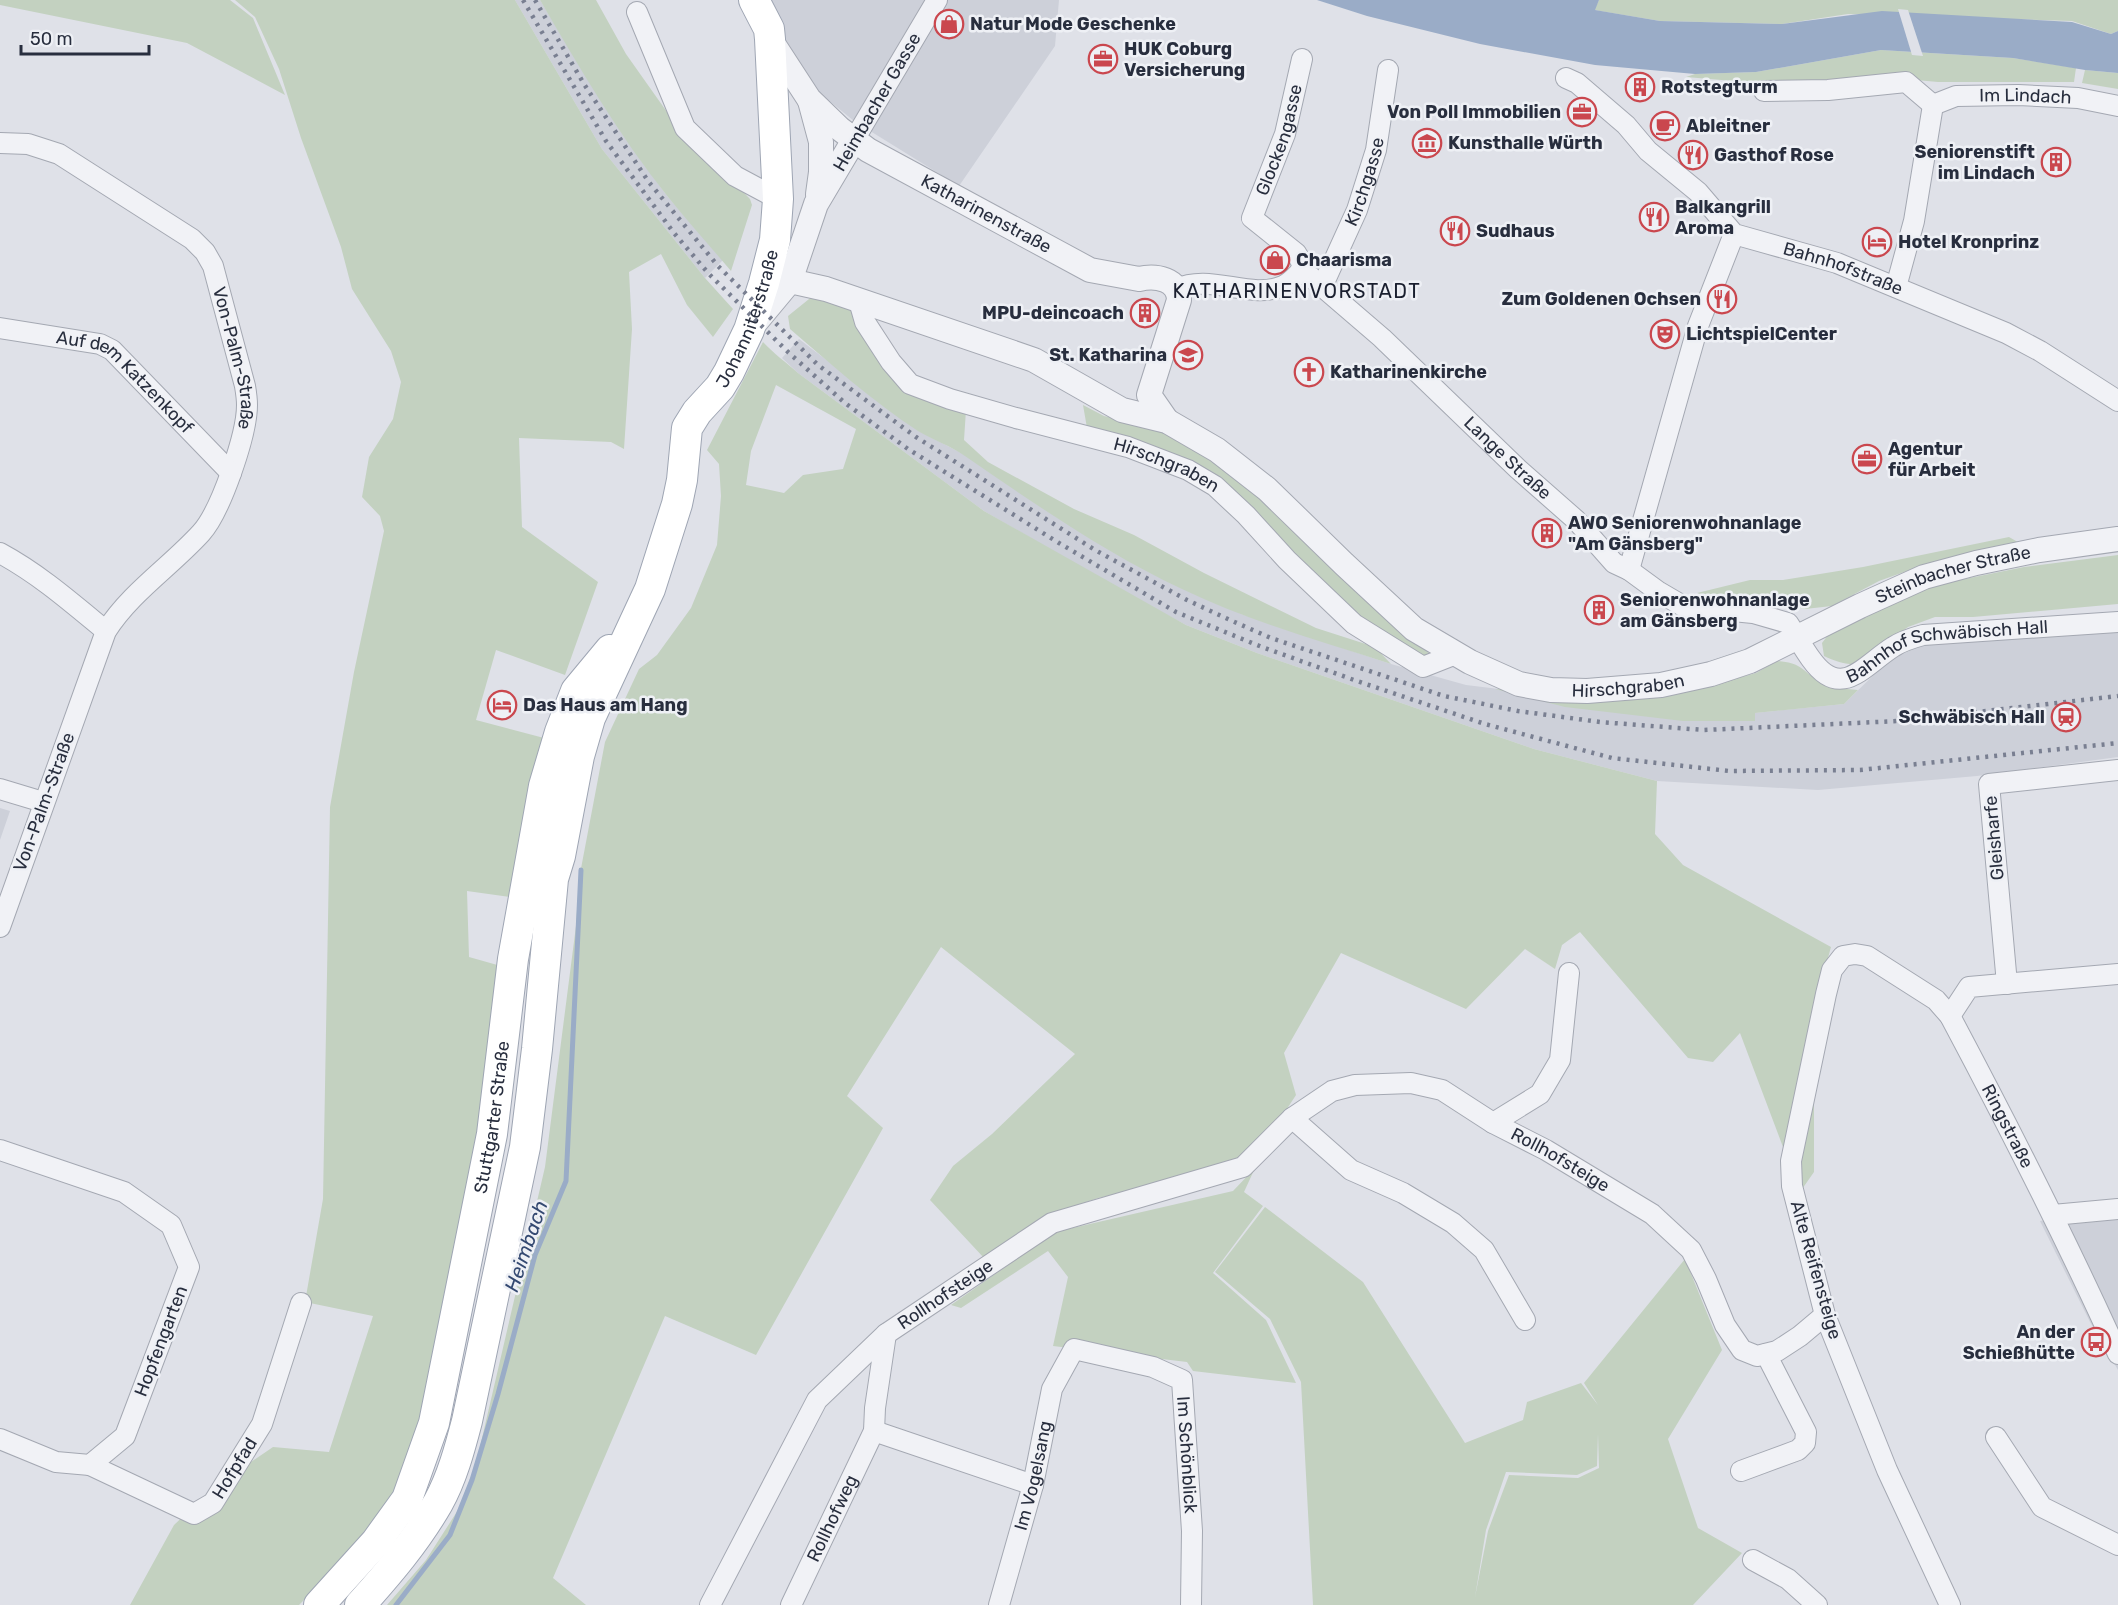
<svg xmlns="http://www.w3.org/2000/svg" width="2118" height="1605" viewBox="0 0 2118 1605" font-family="Rubik,sans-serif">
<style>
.built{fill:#cdd0d9}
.green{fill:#c3d1c0;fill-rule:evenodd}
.water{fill:#9aacc7}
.pier{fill:#dfe1e8}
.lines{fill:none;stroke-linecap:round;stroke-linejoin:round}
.stream{stroke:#9aacc7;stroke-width:5}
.minor-casing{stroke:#a4a8b2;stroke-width:22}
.tertiary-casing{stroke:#a4a8b2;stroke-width:26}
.primary-casing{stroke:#9ea5b3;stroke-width:32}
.minor{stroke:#f1f2f6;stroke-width:20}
.tertiary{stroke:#f1f2f6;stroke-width:24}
.primary{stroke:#fff;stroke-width:30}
.rail{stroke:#797f91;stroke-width:4.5;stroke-dasharray:3 6;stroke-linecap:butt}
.labels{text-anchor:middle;stroke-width:5;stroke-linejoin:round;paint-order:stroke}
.poi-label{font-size:18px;font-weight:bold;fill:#282e3e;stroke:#eef0f5;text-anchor:start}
.street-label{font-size:18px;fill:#282e3e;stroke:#eef0f5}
.neighbourhood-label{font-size:20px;letter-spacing:1.5px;fill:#1a1f2f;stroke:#eef0f5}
.water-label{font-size:20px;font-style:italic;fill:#344971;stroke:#eef0f5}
</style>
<rect width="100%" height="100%" fill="#dfe1e8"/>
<path class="built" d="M515,0H540L607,110L642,162L668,197L723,260L705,278L602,149Z
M765,0H1059L1055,46L959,186L854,121L784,64Z
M799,339L919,431L963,454L1241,614L1391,664L1466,685L1755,720L1754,713L1844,704L1887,662L1927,642L2118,626V757L1977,776L1818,790L1657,781L1534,749L1257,653L1186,625L1119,589L984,511L798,373L782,358Z
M0,808L10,811L0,840Z
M2113,1209L2118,1212V1370L2090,1322L2040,1221Z"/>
<path class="green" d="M0,0H230L253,18L285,95L187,43L0,5Z
M235,0H515L602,149L705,278L733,309L713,337L687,305L661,254L629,272L632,329L624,449L611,442L519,438L522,527L598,582L565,675L496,650L476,720L544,738L517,898L467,891L469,957L508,968L482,1140L420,1416L405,1471L384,1515L352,1552L299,1605H130L174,1525L213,1488L273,1447L329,1452L373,1316L305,1302L323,1199L330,807L354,672L384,531L380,516L362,497L369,457L393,419L401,382L391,351L352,289L341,247L301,138L279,69L255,17Z
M540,0H596L626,54L667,112L750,199L752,205L731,271C710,246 688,222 668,197C619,136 579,67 540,0Z
M1599,0H2118V31L2111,34L2072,21L1848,14L1782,24L1660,21L1594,10Z
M1881,50L2013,58L2076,68L2074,82H1938L1894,78L1757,83L1686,77L1695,74L1756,72Z
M2085,70L2118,73V89L2082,83Z
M814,295L853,304L874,348L966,410L964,440L988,462L1074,509L1134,535L1204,573L1316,628L1375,647L1391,664C1321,641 1248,621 1182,589C1105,553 1035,504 965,456C951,446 933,440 918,431C872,401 831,364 790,329L788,316Z
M763,342C774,354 786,362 798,373L984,511L1186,625L1257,653L1534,749L1657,781L1655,834L1683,865L1831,947L1807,1034L1802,1076L1814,1096V1172L1800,1192L1740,1033L1713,1062L1688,1058L1580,932L1562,945L1555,969L1525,949L1466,1009L1341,953L1284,1053L1296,1095L1277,1124L1245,1156L1224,1170L1098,1198L1055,1213L1020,1232L984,1258L930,1200L953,1166L992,1134L1075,1054L941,947L847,1096L883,1128L756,1355L665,1316L553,1578L586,1605H387L426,1560L458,1510L476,1464L545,1167L576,926L579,879L605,742L639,669L657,655L691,608L717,545L721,496L719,464L707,450ZM776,385L856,429L843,469L803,475L784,493L746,485L751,451Z
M1083,405L1104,416L1172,432L1220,460L1434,658L1424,663L1324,590L1237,496L1087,428Z
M2009,537L2023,545L1994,547L1918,567L1879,581L1832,606L1805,609L1776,603L1735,604L1697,593L1750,580H1783L1863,567Z
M2118,555V604L1973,617H1935L1908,627L1857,664C1845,665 1835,661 1824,656L1822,643L1831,631L1930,586L2024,567Z
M1777,661C1801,663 1799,668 1816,679C1829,687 1843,689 1858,690L1844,704L1755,713V721H1683L1565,707L1495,689L1519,690L1719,683L1756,673Z
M1255,1168L1244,1192L1263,1206L1213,1273L1266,1320L1296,1383L1193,1371L1187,1362L1053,1346L1068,1277L1048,1251L961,1308L951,1305L1055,1232L1233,1191Z
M1265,1207L1363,1282L1465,1443L1523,1420L1527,1402L1581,1383L1598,1405L1584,1383L1685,1259L1722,1350L1668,1439L1698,1528L1742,1553L1693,1605H1313L1301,1382L1270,1319L1215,1272ZM1598,1434L1599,1468L1578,1478L1509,1475L1488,1531L1475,1597L1486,1530L1506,1472L1577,1475L1597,1466Z"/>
<path class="water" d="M1317,0H1599L1595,10L1660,21L1782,24L1882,11L2072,22L2111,34L2118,31V73L2085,70L2013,58L1881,50L1756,72L1695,74L1595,65L1480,44L1367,16Z"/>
<path class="pier" d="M1898,9L1908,10L1923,56L1912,55Z"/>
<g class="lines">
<path class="stream" d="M396,1605L450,1535L472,1480L498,1394L535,1255L566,1181L581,870"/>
<g class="minor-casing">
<g id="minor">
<path d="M637,12L685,128L735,176L778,199"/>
<path id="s1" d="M1566,78L1577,83L1626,125L1648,151L1698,192L1734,234L1837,263L2006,333L2040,351L2118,401"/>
<path d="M1764,91L1828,90L1906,82L1933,105"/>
<path id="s2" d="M1933,105L1956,96L2018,95L2078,98L2118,106"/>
<path d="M854,140L937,0"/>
<path id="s3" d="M0,143L28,144L59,154L192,239L205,252L213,266L245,386C246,392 247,399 247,405C247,434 221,511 201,533C170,567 131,592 106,631L0,927"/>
<path id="s4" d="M1301,271L1311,277L1382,338L1518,469L1576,520L1614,563L1629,570L1659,592L1683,606L1753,613L1788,623C1796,635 1803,648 1811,659C1841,701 1863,666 1893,647C1902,641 1912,638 1923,635L2118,622"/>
<path id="s5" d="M1301,271L1302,263L1296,253L1252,218L1285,134L1302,59"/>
<path id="s6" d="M1322,287L1357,210L1376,150L1388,70"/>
<path d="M1896,287L1914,221L1933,105"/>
<path d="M1177,289C1210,273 1250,300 1283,286C1290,283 1295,277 1301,271"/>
<path id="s7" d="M859,301L865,322L891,362L910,384L950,399L1016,418L1128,447L1188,470L1215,486L1246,515L1287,560L1354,624L1423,667L1456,654"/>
<path id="s8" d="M0,328L100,344L112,350L231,473"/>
<path d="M0,553C39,574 72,603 106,631"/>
<path d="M1629,570L1698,326L1734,234"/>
<path d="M0,789L43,802"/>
<path d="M2007,984L1989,784L2118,770"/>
<path d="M1950,1016L1969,987L2118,974"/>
<path d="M1292,1118L1351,1170L1403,1193L1453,1223L1484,1250L1525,1320"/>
<path d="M1493,1123L1540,1094L1560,1060L1569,973"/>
<path d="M0,1150L124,1192L171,1225L189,1267L125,1436L90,1465L56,1462L0,1439"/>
<path d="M2053,1215L2118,1209"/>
<path d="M874,1431L1033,1485"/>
<path d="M1996,1437L2042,1507L2118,1545"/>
<path id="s9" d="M90,1465L194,1514L213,1503L262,1424L301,1303"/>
<path d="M1741,1471L1798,1450L1805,1443L1806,1432L1766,1354"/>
<path d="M1753,1560L1788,1579L1817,1605"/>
<path id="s10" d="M710,1605L817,1400L886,1334L1052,1223L1243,1167L1292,1118L1332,1091L1355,1085L1411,1083L1442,1090L1493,1123L1546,1150L1652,1214L1691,1250L1706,1279L1725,1325L1742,1350L1757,1356L1777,1351L1800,1336L1825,1315"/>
<path id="s11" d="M791,1605L874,1431L875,1408L886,1334"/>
<path id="s12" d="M999,1605L1033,1485L1052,1389L1074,1349L1153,1367L1182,1380L1192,1531L1191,1605"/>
<path id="s13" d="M1950,1605L1887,1470L1825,1315L1792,1186L1791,1161L1826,994L1832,970L1843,956L1855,954L1867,956L1936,1000L1950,1016C2009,1127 2066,1239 2118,1354"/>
</g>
</g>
<g class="tertiary-casing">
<g id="tertiary">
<path id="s14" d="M770,39L809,99L840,129L868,150L1090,270L1139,279C1156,275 1179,279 1179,300L1149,395L1167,421"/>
<path d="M810,101L821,142V172L818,194"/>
<path id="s15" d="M790,281L826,289L1034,360L1122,410L1167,421L1217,450L1267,489L1344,564L1414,629L1470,662L1519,684L1551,690L1587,691L1661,685L1711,674L1750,661L1860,606L1924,577L1976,563L2039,550L2118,539"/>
<path d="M755,323L790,281L816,204L854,140"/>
</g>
</g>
<g class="primary-casing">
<g id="primary">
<path id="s16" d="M319,1605L376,1542L407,1499L434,1423L492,1134L513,959L544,786L560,732L576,691L610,650"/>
<path id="s17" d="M360,1605C389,1573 416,1541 438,1503C452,1478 460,1448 467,1421L525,1147L537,1049L553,879L560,856L579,756L590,718L650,589L677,504L682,480L687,428L697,412L720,387L729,372L749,330L764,283L775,240L778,199L770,39L769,29L754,0"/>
</g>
</g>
<use href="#minor" class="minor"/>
<use href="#tertiary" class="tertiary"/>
<use href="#primary" class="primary"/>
<path class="rail" d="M523,0L606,141L674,233L709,274L788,352L845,403L908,449L1059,543L1176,612L1262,647L1354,680L1485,724L1612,758L1729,771L1860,770L2118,743
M535,0L584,84L648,181L718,266L818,365L916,437L1095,550L1187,600L1230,620L1271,638L1444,696L1518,711L1600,722L1704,730L1898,721L2118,696"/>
</g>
<defs>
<g id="shop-ring" transform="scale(1.5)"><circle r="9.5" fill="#eef0f5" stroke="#ca474e" stroke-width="1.5"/><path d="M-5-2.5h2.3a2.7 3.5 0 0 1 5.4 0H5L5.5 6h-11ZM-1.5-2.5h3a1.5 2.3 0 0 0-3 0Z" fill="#ca474e"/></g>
<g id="office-ring" transform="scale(1.5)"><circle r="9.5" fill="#eef0f5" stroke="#ca474e" stroke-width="1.5"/><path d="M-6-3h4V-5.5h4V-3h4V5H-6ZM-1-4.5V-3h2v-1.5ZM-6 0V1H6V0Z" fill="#ca474e"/></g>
<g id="building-ring" transform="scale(1.5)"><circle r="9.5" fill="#eef0f5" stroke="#ca474e" stroke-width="1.5"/><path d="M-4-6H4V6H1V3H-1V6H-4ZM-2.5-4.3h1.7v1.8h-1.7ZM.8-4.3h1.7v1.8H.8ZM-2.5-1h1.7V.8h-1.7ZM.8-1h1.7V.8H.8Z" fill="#ca474e"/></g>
<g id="cafe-ring" transform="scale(1.5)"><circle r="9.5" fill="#eef0f5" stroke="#ca474e" stroke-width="1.5"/><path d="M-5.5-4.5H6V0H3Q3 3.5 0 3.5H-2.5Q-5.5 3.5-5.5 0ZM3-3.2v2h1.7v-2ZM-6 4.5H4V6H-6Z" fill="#ca474e"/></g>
<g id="museum-ring" transform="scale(1.5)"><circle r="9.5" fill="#eef0f5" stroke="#ca474e" stroke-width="1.5"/><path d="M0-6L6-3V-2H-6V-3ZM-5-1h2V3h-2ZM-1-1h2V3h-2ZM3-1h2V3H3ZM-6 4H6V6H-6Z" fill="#ca474e"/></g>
<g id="restaurant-ring" transform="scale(1.5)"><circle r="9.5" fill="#eef0f5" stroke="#ca474e" stroke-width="1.5"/><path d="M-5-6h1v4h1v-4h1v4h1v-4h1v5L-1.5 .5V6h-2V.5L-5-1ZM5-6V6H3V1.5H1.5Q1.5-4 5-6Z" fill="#ca474e"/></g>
<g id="hotel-ring" transform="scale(1.5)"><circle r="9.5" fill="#eef0f5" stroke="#ca474e" stroke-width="1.5"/><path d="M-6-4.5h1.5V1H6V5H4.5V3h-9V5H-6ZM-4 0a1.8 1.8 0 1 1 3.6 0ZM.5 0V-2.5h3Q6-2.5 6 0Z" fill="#ca474e"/></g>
<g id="theatre-ring" transform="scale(1.5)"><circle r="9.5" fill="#eef0f5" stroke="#ca474e" stroke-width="1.5"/><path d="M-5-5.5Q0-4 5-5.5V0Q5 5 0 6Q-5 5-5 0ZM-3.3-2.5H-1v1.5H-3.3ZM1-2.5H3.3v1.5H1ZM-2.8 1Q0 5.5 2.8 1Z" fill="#ca474e"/></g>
<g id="school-ring" transform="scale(1.5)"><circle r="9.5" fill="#eef0f5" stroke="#ca474e" stroke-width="1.5"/><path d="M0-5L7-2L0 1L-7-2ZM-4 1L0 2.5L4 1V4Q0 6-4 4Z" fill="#ca474e"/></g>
<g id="church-ring" transform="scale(1.5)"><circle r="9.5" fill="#eef0f5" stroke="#ca474e" stroke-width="1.5"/><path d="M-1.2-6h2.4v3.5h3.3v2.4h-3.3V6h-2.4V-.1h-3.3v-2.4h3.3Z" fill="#ca474e"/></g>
<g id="station-ring" transform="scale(1.5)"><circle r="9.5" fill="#eef0f5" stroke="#ca474e" stroke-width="1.5"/><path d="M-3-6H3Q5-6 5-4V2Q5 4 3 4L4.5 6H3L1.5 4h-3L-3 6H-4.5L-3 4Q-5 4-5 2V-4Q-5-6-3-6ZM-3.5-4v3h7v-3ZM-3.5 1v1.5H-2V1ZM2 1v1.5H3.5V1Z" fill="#ca474e"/></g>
<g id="bus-ring" transform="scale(1.5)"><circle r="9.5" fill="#eef0f5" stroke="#ca474e" stroke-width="1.5"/><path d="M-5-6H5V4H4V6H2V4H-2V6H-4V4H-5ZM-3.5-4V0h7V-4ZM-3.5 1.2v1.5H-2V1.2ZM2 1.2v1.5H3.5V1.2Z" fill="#ca474e"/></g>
</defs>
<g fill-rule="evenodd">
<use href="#shop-ring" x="949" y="24"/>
<use href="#office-ring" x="1103" y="59"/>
<use href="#building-ring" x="1640" y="87"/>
<use href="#office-ring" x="1582" y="112"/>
<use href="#cafe-ring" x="1665" y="126"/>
<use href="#museum-ring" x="1427" y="143"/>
<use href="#restaurant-ring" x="1693" y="155"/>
<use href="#building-ring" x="2056" y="162"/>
<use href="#restaurant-ring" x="1654" y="217"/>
<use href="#restaurant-ring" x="1455" y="231"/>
<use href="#hotel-ring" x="1877" y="242"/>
<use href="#shop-ring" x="1275" y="260"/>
<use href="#restaurant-ring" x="1722" y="299"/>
<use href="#building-ring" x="1145" y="313"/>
<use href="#theatre-ring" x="1665" y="334"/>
<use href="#school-ring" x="1188" y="355"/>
<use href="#church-ring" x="1309" y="372"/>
<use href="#office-ring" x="1867" y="459"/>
<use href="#building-ring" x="1547" y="533"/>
<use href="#building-ring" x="1599" y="610"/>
<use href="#hotel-ring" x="502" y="705"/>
<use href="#station-ring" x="2066" y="717"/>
<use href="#bus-ring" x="2096" y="1342"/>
</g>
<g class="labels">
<g class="poi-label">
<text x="970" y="30">Natur Mode Geschenke</text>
<text x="1124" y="55">HUK Coburg<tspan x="1124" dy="21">Versicherung</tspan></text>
<text x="1661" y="93">Rotstegturm</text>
<text x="1561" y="118" text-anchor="end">Von Poll Immobilien</text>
<text x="1686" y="132">Ableitner</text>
<text x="1448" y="149">Kunsthalle Würth</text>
<text x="2035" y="158" text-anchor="end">Seniorenstift<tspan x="2035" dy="21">im Lindach</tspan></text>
<text x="1714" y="161">Gasthof Rose</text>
<text x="1675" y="213">Balkangrill<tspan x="1675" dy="21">Aroma</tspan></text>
<text x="1476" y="237">Sudhaus</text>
<text x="1898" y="248">Hotel Kronprinz</text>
<text x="1296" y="266">Chaarisma</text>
<text x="1701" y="305" text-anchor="end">Zum Goldenen Ochsen</text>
<text x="1124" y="319" text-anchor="end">MPU-deincoach</text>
<text x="1686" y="340">LichtspielCenter</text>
<text x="1167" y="361" text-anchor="end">St. Katharina</text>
<text x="1330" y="378">Katharinenkirche</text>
<text x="1888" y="455">Agentur<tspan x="1888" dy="21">für Arbeit</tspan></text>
<text x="1568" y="529">AWO Seniorenwohnanlage<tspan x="1568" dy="21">"Am Gänsberg"</tspan></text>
<text x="1620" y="606">Seniorenwohnanlage<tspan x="1620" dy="21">am Gänsberg</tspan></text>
<text x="523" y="711">Das Haus am Hang</text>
<text x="2045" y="723" text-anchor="end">Schwäbisch Hall</text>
<text x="2075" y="1338" text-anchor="end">An der<tspan x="2075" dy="21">Schießhütte</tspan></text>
</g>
<g class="street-label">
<text dy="6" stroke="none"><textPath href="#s2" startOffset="94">Im Lindach</textPath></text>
<text transform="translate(877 102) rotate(-60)" y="6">Heimbacher Gasse</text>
<text dy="6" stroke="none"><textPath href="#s5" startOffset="159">Glockengasse</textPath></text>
<text dy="6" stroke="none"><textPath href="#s6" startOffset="114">Kirchgasse</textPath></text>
<text dy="6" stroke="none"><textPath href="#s14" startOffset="284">Katharinenstraße</textPath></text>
<text dy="6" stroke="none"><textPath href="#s1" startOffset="345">Bahnhofstraße</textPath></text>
<text dy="6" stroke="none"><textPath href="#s17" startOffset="1366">Johanniterstraße</textPath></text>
<text dy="6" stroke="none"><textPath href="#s3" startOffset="348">Von-Palm-Straße</textPath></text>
<text dy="6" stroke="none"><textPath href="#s8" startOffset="142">Auf dem Katzenkopf</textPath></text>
<text dy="6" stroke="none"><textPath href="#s4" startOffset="279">Lange Straße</textPath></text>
<text dy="6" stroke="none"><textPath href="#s7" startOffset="368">Hirschgraben</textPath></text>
<text dy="6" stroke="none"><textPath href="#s15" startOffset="1304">Steinbacher Straße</textPath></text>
<text dy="6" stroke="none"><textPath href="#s4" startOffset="810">Bahnhof Schwäbisch Hall</textPath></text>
<text dy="6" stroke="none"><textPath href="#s15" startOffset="957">Hirschgraben</textPath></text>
<text transform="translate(44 802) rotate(-70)" y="6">Von-Palm-Straße</text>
<text transform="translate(1994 838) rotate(-95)" y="6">Gleisharfe</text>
<text dy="6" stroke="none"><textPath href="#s16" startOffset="530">Stuttgarter Straße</textPath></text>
<text dy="6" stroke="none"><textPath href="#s13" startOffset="939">Ringstraße</textPath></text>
<text dy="6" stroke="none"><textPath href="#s10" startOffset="1092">Rollhofsteige</textPath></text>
<text transform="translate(1816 1270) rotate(74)" y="6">Alte Reifensteige</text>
<text dy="6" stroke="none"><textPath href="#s10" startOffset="398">Rollhofsteige</textPath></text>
<text transform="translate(161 1341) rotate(-69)" y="6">Hopfengarten</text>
<text dy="6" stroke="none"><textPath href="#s12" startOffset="456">Im Schönblick</textPath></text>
<text dy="6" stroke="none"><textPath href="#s9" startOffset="178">Hofpfad</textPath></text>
<text dy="6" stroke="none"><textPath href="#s12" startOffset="134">Im Vogelsang</textPath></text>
<text dy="6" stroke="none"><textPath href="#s11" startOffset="96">Rollhofweg</textPath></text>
</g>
<g class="neighbourhood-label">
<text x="1297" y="298">KATHARINENVORSTADT</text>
</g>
<g class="water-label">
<text transform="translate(526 1246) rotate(-71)" y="7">Heimbach</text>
</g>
</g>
<path d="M21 45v9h128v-9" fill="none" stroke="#282e3e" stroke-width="3"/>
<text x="30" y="45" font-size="18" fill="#282e3e" stroke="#eef0f5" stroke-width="4.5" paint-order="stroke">50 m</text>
</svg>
